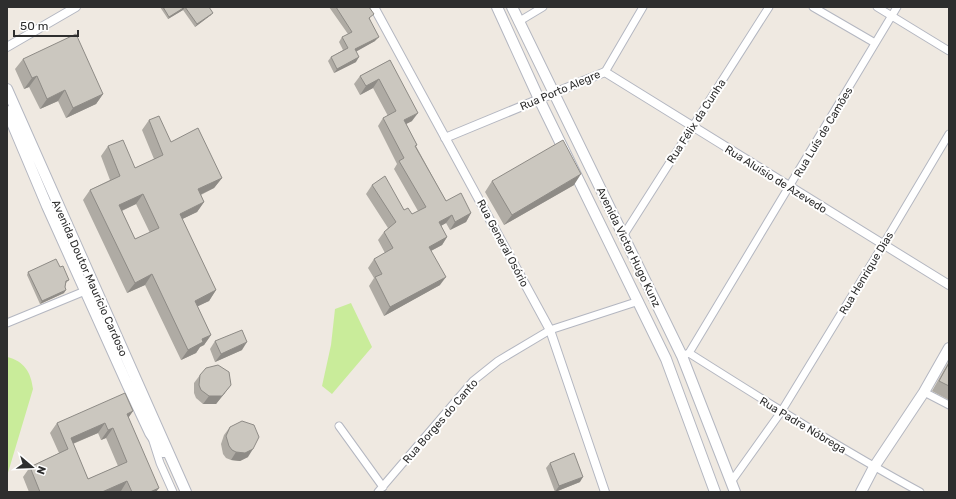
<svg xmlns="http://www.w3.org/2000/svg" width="956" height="499" viewBox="0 0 956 499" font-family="Rubik,sans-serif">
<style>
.pitch{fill:#c9ec9a}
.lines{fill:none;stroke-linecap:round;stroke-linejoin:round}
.minor-casing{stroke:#b4b7c1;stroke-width:9}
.tertiary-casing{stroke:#b4b7c1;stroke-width:10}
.secondary-casing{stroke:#b4b7c1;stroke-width:12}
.minor{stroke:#fff;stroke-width:7}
.tertiary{stroke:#fff;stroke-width:8}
.secondary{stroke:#fff;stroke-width:10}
.wall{fill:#afaba4;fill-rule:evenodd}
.shaded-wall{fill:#8e8b86}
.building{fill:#cbc7bf;stroke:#8e8b86;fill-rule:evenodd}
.labels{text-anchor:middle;stroke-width:4;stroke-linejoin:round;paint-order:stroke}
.street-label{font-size:11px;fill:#2e2e2e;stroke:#fff}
</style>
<rect width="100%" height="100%" fill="#efe9e1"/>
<path class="pitch" d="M351,303L372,347L332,394L322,386L331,345L335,309Z
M7,357C24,361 31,372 33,389L7,476Z"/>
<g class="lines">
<g class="minor-casing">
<path id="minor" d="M813,7L875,43
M877,7L949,51
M518,22L543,7
M605,72L643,7
M623,236L769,7
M7,323L85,291
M689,353C765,401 841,449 920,492
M682,356L689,353L897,7
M924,392L949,405
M339,426L383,487
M153,441L160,463L173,492
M731,482L781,412L883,245L949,134
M378,492L473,381L498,361L550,330L639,301"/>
</g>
<g class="tertiary-casing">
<path id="tertiary" d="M374,7L550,330L605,492
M7,47L76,7
M445,138L605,72L949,285"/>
</g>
<g class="secondary-casing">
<path id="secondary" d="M497,7L539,99L666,359L715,492
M512,7L682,356L735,492
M7,89L186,492
M7,111L47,206L128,386L150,433L163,452
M861,492L874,467L924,392L949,348"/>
</g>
<use href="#minor" class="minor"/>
<use href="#tertiary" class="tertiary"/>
<use href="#secondary" class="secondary"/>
</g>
<path class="wall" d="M160,7H209L211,15L195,27L183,10L168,19Z
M329,7H369L370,19L375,41L356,51V62L334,73L328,61L331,57L343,50L339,42L342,37L348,34Z
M23,59L103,94L96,104L66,118L58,101L40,109L29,87L24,89L15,69Z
M390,60L412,121L406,124L417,145L416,146L446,201L471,213L466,222L450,230L446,223L441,226L447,237L442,245L431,251L440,285L384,316L369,286L374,278L368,268L374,259L385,253L378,240L384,232L388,228L366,194L372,185L404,210L412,214L418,211L394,169L397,164L378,126L383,118L388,116L373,88L360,95L354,84L360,76Z
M149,120L171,142L222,178L214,188L201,195L204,202L197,212L182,219L216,290L209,301L197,306L211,335L204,345L200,347L196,353L181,360L145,285L127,293L83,200L90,190L110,180L101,156L108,146L135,168L154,159L142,130ZM136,204L150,233L135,239L122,211Z
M492,181L574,185L504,225L485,192Z
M60,267L69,280L66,283L65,287L64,293L40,304L27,275L28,272Z
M215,341L242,350L215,362L210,349Z
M949,361V400L932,391Z
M200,375L225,393L216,404H203L196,398L194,393V383Z
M133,411L128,418L156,492H121V491L118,492H29L23,477L30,467L59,453L50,433L57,423ZM98,433L101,440L106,438L118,466L88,479L73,444Z
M230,427L248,457L240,461L231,460L226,458L223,454L221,444L224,435Z
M550,463L580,482L555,492L546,468Z"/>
<path class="shaded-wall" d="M185,7L183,10L168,19L169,17Z
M213,13L211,15L195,27L197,24Z
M379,37L375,41L352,54L355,49Z
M359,57L356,62L334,73L337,69Z
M37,76L29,87L24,89L32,78Z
M379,79L373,88L360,95L366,86Z
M65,90L58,101L40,109L47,99Z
M103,94L96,104L66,118L73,108Z
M418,113L412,121L398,128L404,120Z
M581,174L574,185L504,225L512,215Z
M222,178L214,188L191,199L198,189Z
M143,194L136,204L112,215L119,205Z
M204,202L197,212L172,224L180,214Z
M471,213L466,222L450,230L455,222Z
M452,215L446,223L433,230L439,222Z
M447,237L442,245L423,255L429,247Z
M152,274L145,285L127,293L135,283Z
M446,277L440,285L384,316L390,307Z
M66,290L64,293L40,304L42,301Z
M216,290L209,301L188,311L195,301Z
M211,335L204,345L200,347L196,353L181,360L188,350L202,339Z
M247,342L242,350L215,362L221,354Z
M231,385L216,404H203L209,396Z
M133,411L126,421L127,414Z
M105,423L98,433L67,446L71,438Z
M113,428L106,438L101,440L108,430Z
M253,449L248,457L240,461L231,460L236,452Z
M583,477L580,482L555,492L559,486Z
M127,481L121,491L118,492H102Z
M159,488L156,492H150Z"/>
<path class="building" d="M163,7H185L169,17Z
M185,7H209L213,13L197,24Z
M336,7H369L374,14L369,18L379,37L355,49L359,57L337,69L331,57L348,48L342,37L352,32Z
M76,34L103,94L73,108L65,90L47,99L37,76L32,78L23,59Z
M390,60L418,113L404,120L417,145L415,146L446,201L461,193L471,213L455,222L452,215L439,222L447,237L429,247L446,277L390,307L375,277L382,274L374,259L393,248L384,232L396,222L372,185L385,176L404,210L408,208L412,214L426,207L399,161L404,158L383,118L396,111L379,79L366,86L360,76Z
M159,116L171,142L198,128L222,178L198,189L204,202L180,214L216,290L195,301L211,335L202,339L203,342L188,350L152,274L135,283L90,190L120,176L108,146L123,140L135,168L163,155L149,120ZM143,194L159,228L135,239L119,205Z
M563,140L581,174L512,215L492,181Z
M56,259L60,267L63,266L69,280L66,281L65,287L66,290L42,301L28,272Z
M242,330L247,342L221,354L215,341Z
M949,363V386L939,381Z
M218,365L229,372L231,385L222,396H209L201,390L199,385L200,375L206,368Z
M125,393L133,411L127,414L159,488L150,492H132L127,481L102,492H40L30,467L68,449L57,423ZM105,423L108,430L113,428L127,462L88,479L71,438Z
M242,421L254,425L259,437L253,449L245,453L236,452L232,450L229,446L226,436L230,427Z
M574,453L583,477L559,486L550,463Z"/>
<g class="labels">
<g class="street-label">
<text transform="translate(560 90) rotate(-23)" y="4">Rua Porto Alegre</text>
<text transform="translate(696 121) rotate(-57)" y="4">Rua Félix da Cunha</text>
<text transform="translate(823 132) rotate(-59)" y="4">Rua Luís de Camões</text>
<text transform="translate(776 179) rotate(32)" y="4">Rua Aluísio de Azevedo</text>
<text transform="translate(503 243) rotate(62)" y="4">Rua General Osório</text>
<text transform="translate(629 247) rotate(64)" y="4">Avenida Victor Hugo Kunz</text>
<text transform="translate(866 273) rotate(-59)" y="4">Rua Henrique Dias</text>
<text transform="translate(90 278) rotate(66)" y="4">Avenida Doutor Maurício Cardoso</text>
<text transform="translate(440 421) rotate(-49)" y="4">Rua Borges do Canto</text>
<text transform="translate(803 425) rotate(31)" y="4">Rua Padre Nóbrega</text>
</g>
</g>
<rect width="956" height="499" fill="none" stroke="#2e2e2e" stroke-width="16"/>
<g transform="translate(32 467) rotate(109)" stroke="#ffffff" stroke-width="3" paint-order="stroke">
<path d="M0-3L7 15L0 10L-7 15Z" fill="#2e2e2e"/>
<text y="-6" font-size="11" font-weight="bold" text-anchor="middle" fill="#2e2e2e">N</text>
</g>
<path d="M14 30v6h64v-6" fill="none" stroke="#2e2e2e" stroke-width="2"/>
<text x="20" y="30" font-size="12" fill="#2e2e2e" stroke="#ffffff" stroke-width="3" paint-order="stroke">50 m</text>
</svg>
